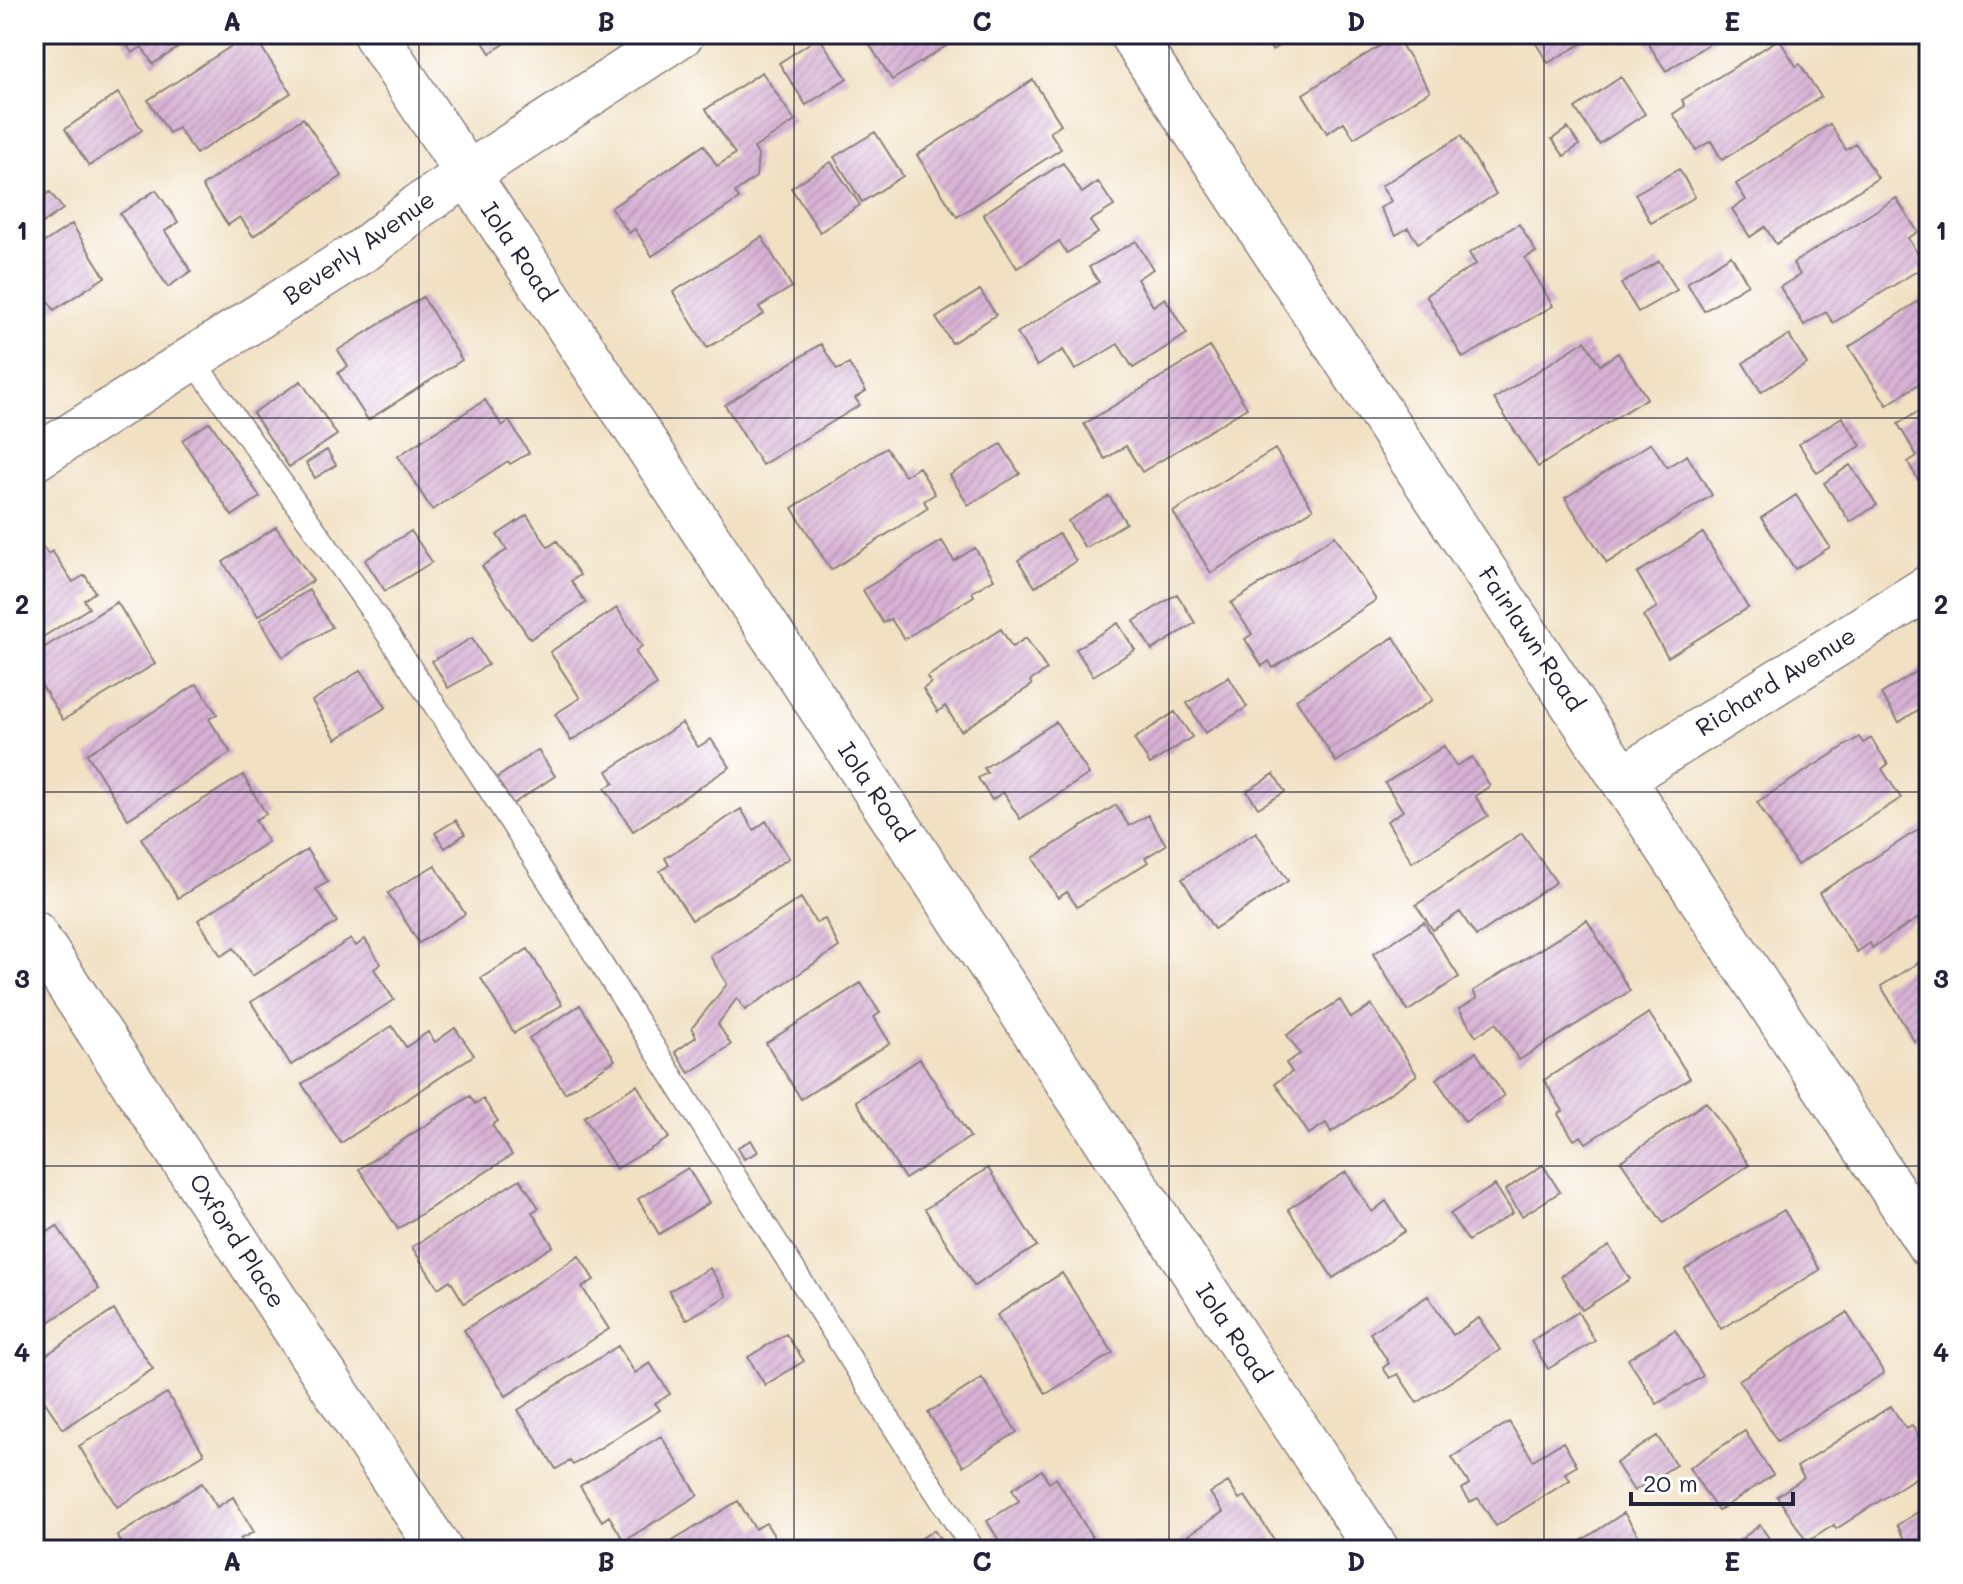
<svg xmlns="http://www.w3.org/2000/svg" width="1963" height="1584" viewBox="0 0 1963 1584" font-family="Mali,sans-serif">
<style>
.building{fill:url(#building-hatch)}
.lines{fill:none;stroke-linecap:round;stroke-linejoin:round}
.lane-casing{stroke:#8a817e;stroke-width:25}
.street-casing{stroke:#8a817e;stroke-width:47}
.lane{stroke:#fff;stroke-width:22}
.street{stroke:#fff;stroke-width:44}
.grid{fill:none;stroke:#22223b;stroke-width:2;stroke-opacity:0.55}
.labels{text-anchor:middle;stroke-width:8;stroke-linejoin:round;paint-order:stroke}
.street-label{font-size:24px;fill:#22223b;stroke:#fff}
.neatline{fill:none;stroke:#22223b;stroke-width:3}
.grid-label{font-size:26px;text-anchor:middle;font-weight:bold;fill:#22223b}
</style>
<defs>
<pattern id="building-hatch" width="6" height="6" patternUnits="userSpaceOnUse" patternTransform="scale(2)"><rect width="6" height="6" fill="#d7b1d4"/><path d="M-1 1l2-2M0 6l6-6M5 7l2-2" fill="none" stroke="#b898b7"/></pattern>
</defs>
<rect width="100%" height="100%" fill="#fff"/>
<filter id="ink" filterUnits="userSpaceOnUse"><feTurbulence type="fractalNoise" baseFrequency=".0125" numOctaves="2"/><feDisplacementMap in="SourceGraphic" scale="16" xChannelSelector="R" yChannelSelector="G"/><feConvolveMatrix kernelMatrix="1 2 1 2 8 2 1 2 1" color-interpolation-filters="sRGB"/></filter>
<filter id="wash" filterUnits="userSpaceOnUse"><feTurbulence type="fractalNoise" baseFrequency=".006" numOctaves="4" result="noise"/><feDisplacementMap in="SourceGraphic" scale="32" xChannelSelector="R" yChannelSelector="G"/><feGaussianBlur stdDeviation="1.8" result="paint"/><feColorMatrix in="noise" values="0 0 0 0 0 0 0 0 0 0 0 0 0 0 0 0 0 1.4 0 .05"/><feComposite in="paint" operator="in"/></filter>
<g filter="url(#wash)">
<rect width="100%" height="100%" fill="#f1e0c2"/>
<g id="blocks">
<path class="building" d="M120,34H199L153,64L142,47L132,53Z
M250,34H253L291,93L196,154L178,128L169,133L148,100Z
M478,34H520L490,53Z
M863,34H965L892,80Z
M1262,34H1297L1272,50Z
M1530,34H1589L1591,38L1548,63Z
M1642,34H1724L1666,71Z
M1396,36L1430,91L1354,138L1344,122L1327,133L1303,94Z
M819,37L847,78L806,105L779,63Z
M1779,39L1796,66L1800,64L1821,97L1722,160L1711,141L1696,150L1673,114L1685,106L1682,100Z
M762,72L795,121L754,148L758,155L756,177L735,192L739,199L652,256L635,229L629,233L611,208L704,145L717,166L735,154L706,109Z
M1621,77L1645,114L1599,144L1575,108Z
M1033,80L1061,124L1050,132L1061,149L957,217L917,155Z
M118,93L142,130L89,166L65,129Z
M303,118L342,176L253,236L240,217L228,225L202,186Z
M1830,124L1846,150L1856,144L1878,178L1776,244L1765,227L1750,237L1732,209L1746,200L1736,184Z
M1568,128L1579,145L1564,156L1552,139Z
M875,132L903,176L862,202L834,157Z
M1461,136L1496,194L1418,243L1408,228L1396,235L1380,208L1391,201L1381,186Z
M831,162L860,205L820,232L791,188Z
M1063,163L1082,193L1098,182L1114,206L1090,221L1098,233L1067,253L1059,241L1017,268L983,214Z
M1679,169L1695,197L1651,223L1635,194Z
M156,190L178,222L165,231L191,271L168,287L120,214Z
M50,192L63,209L34,229V202Z
M1896,198L1918,232L1908,238L1925,266L1833,323L1826,312L1804,325L1780,287L1800,275L1793,263Z
M72,224L105,277L54,310L34,279V249Z
M1519,224L1536,252L1525,258L1553,306L1463,358L1426,295L1476,264L1469,253Z
M762,237L792,287L759,307L764,314L707,348L673,292Z
M1136,241L1153,269L1137,279L1153,306L1165,298L1187,334L1133,368L1118,344L1075,370L1063,350L1037,366L1017,333L1099,282L1089,267Z
M1731,255L1748,284L1704,311L1687,283Z
M1659,261L1677,290L1638,312L1621,284Z
M980,290L996,315L952,343L936,318Z
M1929,294V377L1887,405L1849,347Z
M423,297L462,360L368,420L338,373L348,366L338,350Z
M1789,335L1807,364L1761,392L1743,363Z
M1585,341L1600,365L1618,353L1647,398L1538,467L1494,399Z
M821,344L837,370L849,364L866,391L855,398L860,405L762,465L725,405Z
M1210,347L1247,408L1142,472L1126,446L1105,459L1084,424Z
M301,381L337,435L289,467L253,413Z
M485,400L502,426L509,421L529,453L510,464L508,461L432,510L398,456Z
M1929,405V474L1918,480L1908,462L1917,456L1898,424Z
M1842,417L1861,446L1817,473L1799,444Z
M210,422L260,497L232,516L182,440Z
M1651,443L1667,467L1687,455L1712,495L1607,563L1565,498Z
M1001,444L1020,474L968,505L950,475Z
M886,448L905,476L919,467L935,494L924,501L928,508L831,570L792,508Z
M1275,449L1313,509L1211,573L1173,512Z
M327,450L336,465L315,478L306,463Z
M1850,465L1877,505L1850,522L1824,483Z
M1796,495L1830,547L1795,569L1761,518Z
M1109,496L1126,523L1085,548L1068,521Z
M527,515L548,547L557,541L567,556L580,575L571,581L586,603L530,639L482,566L507,550L497,535Z
M276,527L313,581L258,616L223,562Z
M411,531L432,562L385,591L365,560Z
M1703,533L1748,608L1668,657L1643,616L1657,607L1637,573Z
M1059,534L1076,561L1035,587L1018,560Z
M1335,536L1376,600L1273,668L1269,661L1262,666L1245,639L1252,634L1231,603Z
M37,539L48,554L52,551L73,582L85,575L95,592L84,600L89,608L38,640L34,633V541Z
M942,541L954,561L975,548L994,579L972,592L974,596L904,639L891,619L883,623L863,590Z
M309,590L332,627L283,657L260,620Z
M1177,594L1195,623L1152,650L1134,621Z
M117,602L155,664L63,720L34,673V654Z
M617,608L642,646L635,651L657,685L571,741L555,714L580,698L550,652Z
M1118,623L1135,650L1093,676L1076,649Z
M1001,629L1012,647L1026,638L1047,670L1030,681L1032,685L961,731L945,706L938,712L923,689L931,683L927,677Z
M1394,637L1433,700L1336,762L1296,699Z
M472,638L488,665L448,688L432,661Z
M1924,667L1929,676V703L1899,722L1881,694Z
M361,670L386,707L336,739L312,701Z
M1229,677L1247,707L1205,733L1187,703Z
M197,684L217,714L209,719L231,753L128,819L87,754Z
M1175,712L1192,737L1150,764L1134,739Z
M1056,722L1089,774L1020,819L1003,792L992,800L978,778L987,773L984,768Z
M682,723L698,747L711,739L730,767L633,831L605,788L614,783L607,771Z
M1859,737L1863,743L1871,738L1888,764L1882,769L1901,798L1797,865L1757,802Z
M1444,746L1456,766L1472,757L1490,786L1475,796L1488,816L1412,862L1387,821L1403,811L1385,783Z
M538,750L555,776L513,804L495,779Z
M1274,774L1285,792L1258,808L1247,791Z
M243,775L266,814L255,820L268,842L178,898L141,838Z
M1116,805L1129,826L1148,815L1166,845L1145,858L1148,862L1077,907L1067,892L1058,898L1033,858Z
M741,809L754,830L766,821L789,858L692,920L660,871L669,865L665,858Z
M456,820L465,834L445,848L435,833Z
M1929,823V911L1872,948L1870,943L1857,952L1819,893Z
M1256,832L1288,881L1214,929L1182,879Z
M1522,833L1556,882L1476,936L1460,912L1433,930L1416,905Z
M307,850L328,882L316,889L337,922L252,976L234,948L221,956L198,920Z
M435,865L465,914L419,943L388,893Z
M801,898L816,923L825,919L839,947L745,1010L737,998L718,1024L731,1045L689,1073L675,1052L696,1037L692,1028L727,984L710,956Z
M1587,920L1630,991L1519,1060L1496,1023L1476,1036L1459,1009L1477,998L1473,991Z
M1424,922L1459,977L1408,1011L1373,954Z
M351,939L356,946L365,939L381,964L374,969L394,1000L291,1065L251,1002Z
M528,949L562,1005L514,1033L481,978Z
M1929,956V1032L1914,1041L1881,986Z
M861,983L880,1013L874,1017L890,1043L801,1099L766,1043Z
M1340,1000L1351,1018L1372,1005L1417,1075L1331,1132L1326,1123L1309,1134L1275,1083L1292,1072L1286,1063L1300,1054L1287,1035Z
M580,1005L615,1060L565,1093L529,1038Z
M1649,1013L1690,1078L1586,1143L1581,1136L1574,1140L1558,1114L1563,1111L1544,1080Z
M392,1026L406,1047L428,1032L435,1042L455,1028L474,1055L341,1143L302,1084Z
M1476,1052L1504,1096L1465,1122L1436,1079Z
M920,1059L970,1137L905,1179L856,1101Z
M637,1085L669,1138L616,1169L584,1117Z
M470,1096L475,1104L483,1099L498,1121L492,1125L512,1155L398,1229L359,1169Z
M1706,1102L1749,1165L1663,1223L1621,1161Z
M751,1140L758,1152L744,1159L738,1147Z
M1543,1165L1560,1192L1522,1216L1505,1190Z
M688,1168L709,1203L659,1234L638,1199Z
M988,1168L1037,1246L974,1286L925,1209Z
M1346,1172L1372,1212L1386,1201L1405,1231L1333,1278L1288,1209Z
M520,1179L539,1208L532,1212L553,1246L464,1303L450,1280L438,1288L412,1247Z
M1495,1185L1513,1213L1468,1241L1450,1214Z
M1784,1210L1820,1270L1721,1329L1685,1269Z
M57,1226L99,1289L34,1332V1241Z
M1609,1246L1630,1279L1582,1310L1561,1276Z
M579,1256L594,1280L582,1287L609,1329L506,1396L464,1330Z
M710,1268L727,1296L686,1320L669,1291Z
M1062,1273L1113,1353L1046,1394L997,1315Z
M1428,1296L1453,1335L1479,1318L1500,1350L1417,1403L1398,1374L1390,1378L1383,1368L1389,1363L1370,1333Z
M114,1310L153,1369L63,1429L43,1399L34,1405V1363Z
M1578,1312L1595,1341L1548,1369L1531,1341Z
M1847,1313L1884,1373L1777,1441L1739,1380Z
M1675,1330L1703,1376L1657,1404L1628,1359Z
M786,1334L804,1361L765,1385L748,1357Z
M618,1346L635,1373L650,1363L670,1394L655,1403L660,1410L573,1465L570,1461L556,1469L518,1410Z
M982,1378L1017,1432L963,1466L928,1413Z
M167,1393L204,1454L117,1507L79,1446Z
M1891,1406L1906,1429L1912,1426L1929,1452V1469L1836,1529L1834,1525L1807,1542L1777,1496L1804,1478L1797,1467Z
M1509,1422L1533,1460L1563,1442L1577,1466L1565,1473L1570,1480L1496,1526L1478,1498L1470,1502L1462,1489L1469,1484L1452,1457Z
M1745,1431L1773,1475L1718,1511L1689,1468Z
M661,1436L698,1495L624,1541L609,1516L602,1521L580,1486Z
M1657,1436L1676,1465L1634,1491L1616,1463Z
M1042,1470L1049,1483L1056,1478L1100,1550H1005L987,1521L1019,1501L1012,1489Z
M1228,1482L1239,1499L1245,1496L1281,1550H1185L1179,1541L1223,1512L1210,1493Z
M202,1483L217,1507L233,1497L254,1532L240,1539L245,1546L239,1550H126L117,1536Z
M738,1501L755,1529L766,1523L783,1550H658Z
M1929,1505V1550H1906L1910,1547L1897,1525Z
M1624,1513L1648,1550H1567Z
M1760,1525L1773,1544L1766,1550H1747L1740,1540Z
M934,1530L947,1550H904Z"/>
</g>
</g>
<g filter="url(#ink)">
<use href="#blocks" fill-opacity="0" stroke="#8a817e" stroke-width="2"/>
<g class="lines">
<g class="lane-casing">
<path id="lane" d="M192,359C257,450 324,540 387,633C589,935 774,1247 974,1550"/>
</g>
<g class="street-casing">
<path id="street" d="M375,34L1377,1550
M1131,34L1929,1245
M34,459L365,249L419,206L682,34
M1623,778L1929,587
M34,933L440,1550"/>
</g>
<use href="#lane" class="lane"/>
<use href="#street" class="street"/>
</g>
</g>
<path class="grid" d="M419,34V1550M794,34V1550M1169,34V1550M1544,34V1550M34,418H1929M34,792H1929M34,1166H1929"/>
<g class="labels">
<g class="street-label">
<text transform="translate(359 248) rotate(-35)" y="8">Beverly Avenue</text>
<text transform="translate(518 252) rotate(56)" y="8">Iola Road</text>
<text transform="translate(1531 639) rotate(56)" y="8">Fairlawn Road</text>
<text transform="translate(1776 682) rotate(-32)" y="8">Richard Avenue</text>
<text transform="translate(875 792) rotate(56)" y="8">Iola Road</text>
<text transform="translate(237 1241) rotate(57)" y="8">Oxford Place</text>
<text transform="translate(1233 1333) rotate(56)" y="8">Iola Road</text>
</g>
</g>
<rect width="1963" height="1584" fill="none" stroke="#fff" stroke-width="88"/>
<path d="M1631 1492v12h162v-12" fill="none" stroke="#22223b" stroke-width="4"/>
<text x="1643" y="1492" font-size="24" fill="#22223b" stroke="#ffffff" stroke-width="6" paint-order="stroke">20 m</text>
<rect x="44" y="44" width="1875" height="1496" class="neatline"/>
<g class="grid-label">
<text x="232" y="31">A</text>
<text x="606" y="31">B</text>
<text x="982" y="31">C</text>
<text x="1356" y="31">D</text>
<text x="1732" y="31">E</text>
<text x="22" y="240">1</text>
<text x="1941" y="240">1</text>
<text x="22" y="614">2</text>
<text x="1941" y="614">2</text>
<text x="22" y="988">3</text>
<text x="1941" y="988">3</text>
<text x="22" y="1362">4</text>
<text x="1941" y="1362">4</text>
<text x="232" y="1571">A</text>
<text x="606" y="1571">B</text>
<text x="982" y="1571">C</text>
<text x="1356" y="1571">D</text>
<text x="1732" y="1571">E</text>
</g>
</svg>
